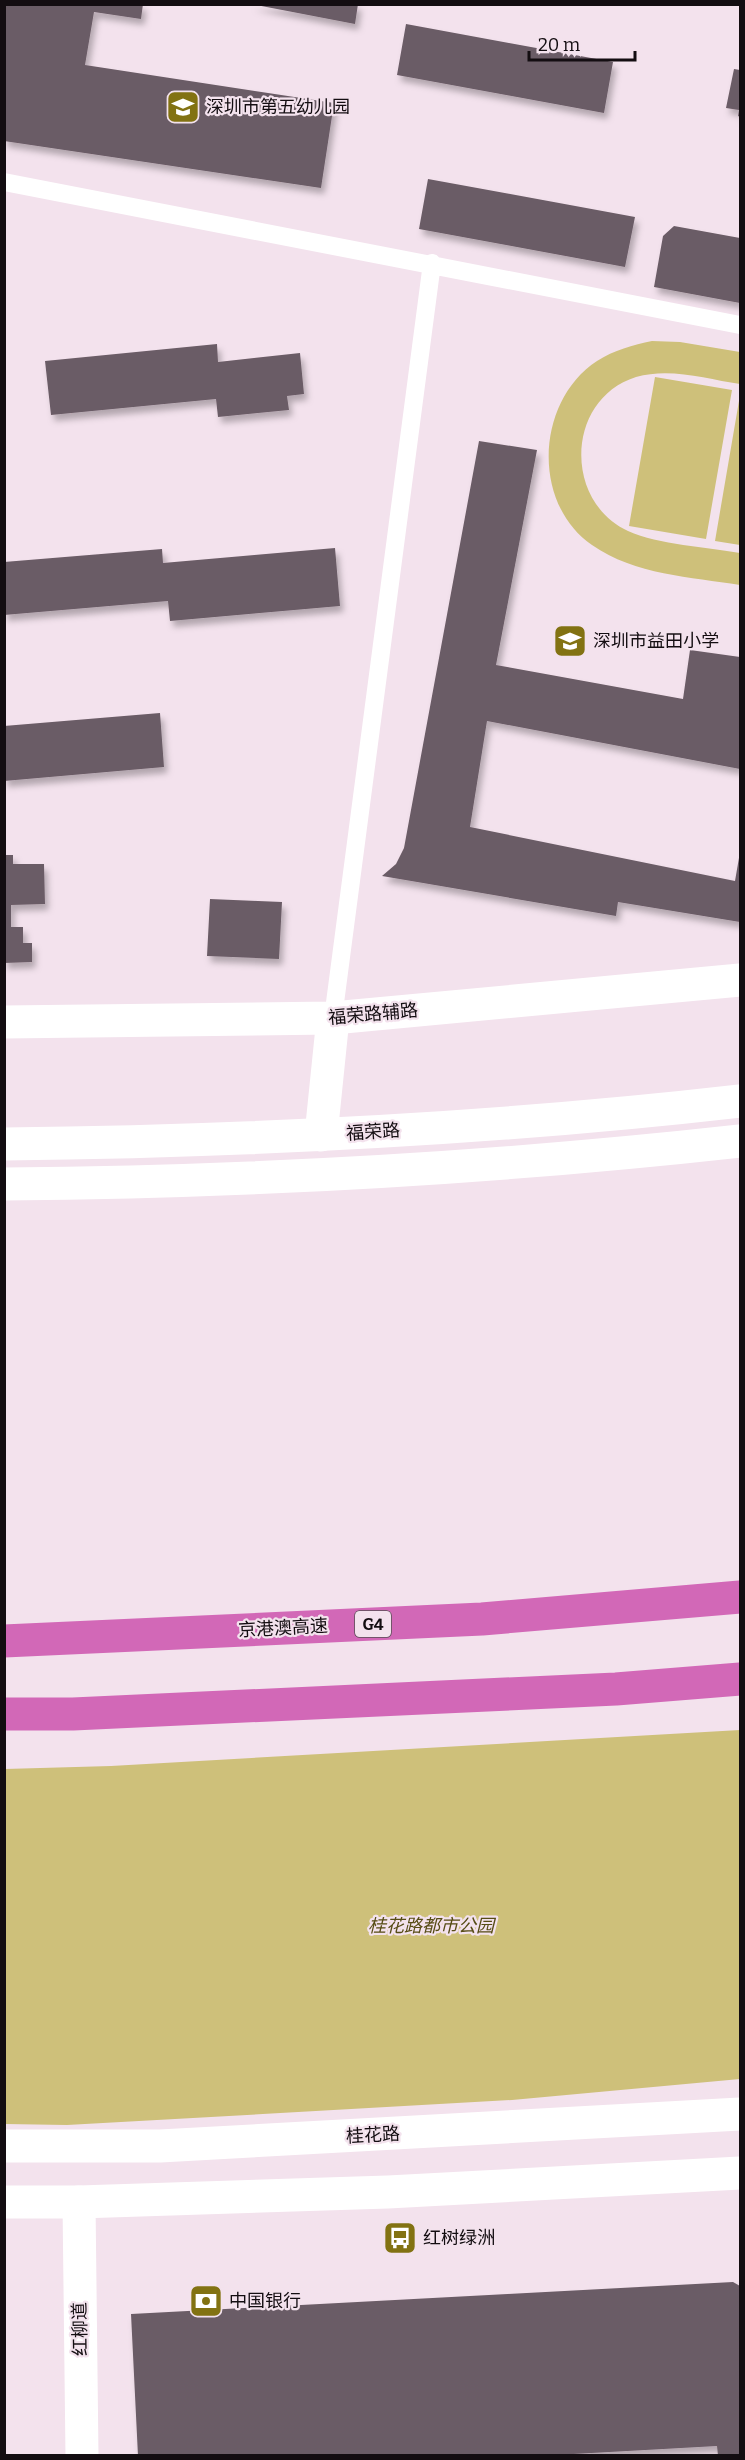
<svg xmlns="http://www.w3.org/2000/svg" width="745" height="2460" viewBox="0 0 745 2460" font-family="Bitter,'Noto Sans SC',serif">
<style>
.green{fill:#cec07a}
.building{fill:#6b5c66;filter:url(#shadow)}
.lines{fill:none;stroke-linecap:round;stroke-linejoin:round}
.service{stroke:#fff;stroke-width:18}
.minor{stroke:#fff;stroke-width:33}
.tertiary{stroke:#fff;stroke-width:33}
.secondary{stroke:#fff;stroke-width:33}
.motorway{stroke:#d268b7;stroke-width:33}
.labels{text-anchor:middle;stroke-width:4.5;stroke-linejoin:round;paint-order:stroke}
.shield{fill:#f3e2ed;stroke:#564d53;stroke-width:1.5}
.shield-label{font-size:16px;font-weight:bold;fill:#130d11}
.poi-label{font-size:18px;fill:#130d11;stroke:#f3e2ed;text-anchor:start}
.street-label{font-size:18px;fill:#130d11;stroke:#f3e2ed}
.park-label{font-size:18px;font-style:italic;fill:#564c15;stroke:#f3e2ed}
</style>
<defs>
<filter id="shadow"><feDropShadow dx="3.5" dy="6" stdDeviation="3" flood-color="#0004"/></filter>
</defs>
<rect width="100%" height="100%" fill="#f3e2ed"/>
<path class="green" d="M652,341L680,342L740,352V384C707,379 670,367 636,377C566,399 563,501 628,531C659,545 707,547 740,553V585C691,577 635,575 592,545C531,503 536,401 597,361C614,350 633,345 652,341Z
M655,377L732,390L706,539L629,526Z
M740,395V545L715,541Z
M740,1730V2079L512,2100L67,2125L5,2124V1769L111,1766Z"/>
<path class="building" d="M4,4H143L141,19L94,12L85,65L334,103L321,188L4,141Z
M251,4H358L355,24Z
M406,24L613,62L604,113L397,75Z
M734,69L740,70V117L738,116L739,110L726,108Z
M428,179L635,217L625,267L419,229Z
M674,226L740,238V303L654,287L663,236Z
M217,344L218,362L300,353L304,394L287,396L289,410L218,417L216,399L51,415L45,361Z
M479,441L537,450L496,665L683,699L690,650L740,657V769L487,721L470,827L735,881L740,852V922L618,902L616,916L382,876L396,864L404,848Z
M335,548L340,606L170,621L168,601L4,615V562L162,549L163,563Z
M160,713L164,767L4,781V726Z
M4,855H13V864H44L45,904L11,905V927H23V943H32V962L4,963Z
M210,899L282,902L279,959L207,956Z
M733,2282L740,2286V2456H718L717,2446L538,2456H138L131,2314Z"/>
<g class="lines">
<path class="service" d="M4,182L740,325
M333,1018L432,263"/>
<path class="minor" d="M321,1135L333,1018
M79,2202L82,2456"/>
<path class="tertiary" d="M4,1022L333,1018L740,980"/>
<path class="secondary" d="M4,1144C250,1141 496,1129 740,1101
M4,1184C250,1182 496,1168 740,1141
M4,2146H160L740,2114
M4,2202H79L388,2192L740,2173"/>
<path class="motorway" d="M4,1641L482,1619L740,1597
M4,1714H73L616,1689L740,1679"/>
</g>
<defs>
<g id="school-square" transform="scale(1.725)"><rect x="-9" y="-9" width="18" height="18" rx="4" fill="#827212" stroke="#f3e2ed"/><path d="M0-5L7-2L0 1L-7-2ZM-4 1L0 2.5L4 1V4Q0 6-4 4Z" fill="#fff"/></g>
<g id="bus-square" transform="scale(1.725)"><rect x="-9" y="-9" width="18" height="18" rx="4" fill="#827212" stroke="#f3e2ed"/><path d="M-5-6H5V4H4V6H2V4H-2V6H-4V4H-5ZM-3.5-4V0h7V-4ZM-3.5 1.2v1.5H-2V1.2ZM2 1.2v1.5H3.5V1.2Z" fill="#fff"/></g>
<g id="bank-square" transform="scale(1.725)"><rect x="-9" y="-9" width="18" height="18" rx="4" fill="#827212" stroke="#f3e2ed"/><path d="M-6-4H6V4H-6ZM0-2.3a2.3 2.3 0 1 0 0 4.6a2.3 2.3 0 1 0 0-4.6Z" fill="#fff"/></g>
</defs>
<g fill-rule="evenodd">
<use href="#school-square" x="183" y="107"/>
<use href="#school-square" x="570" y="641"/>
<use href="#bus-square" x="400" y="2238"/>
<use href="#bank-square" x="206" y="2301"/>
</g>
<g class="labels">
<rect class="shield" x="355" y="1611" width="36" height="26" rx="4.5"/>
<g class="shield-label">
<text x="373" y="1630">G4</text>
</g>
<g class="poi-label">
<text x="206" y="113">深圳市第五幼儿园</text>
<text x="593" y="647">深圳市益田小学</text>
<text x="423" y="2244">红树绿洲</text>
<text x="229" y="2307">中国银行</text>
</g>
<g class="street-label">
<text transform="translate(373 1014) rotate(-5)" y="6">福荣路辅路</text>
<text transform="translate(373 1132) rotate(-4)" y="6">福荣路</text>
<text transform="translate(283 1628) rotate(-3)" y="6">京港澳高速</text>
<text transform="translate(373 2135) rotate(-3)" y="6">桂花路</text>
<text transform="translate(80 2329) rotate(-91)" y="6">红柳道</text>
</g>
<g class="park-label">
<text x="431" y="1932">桂花路都市公园</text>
</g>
</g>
<rect width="745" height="2460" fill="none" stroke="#130d11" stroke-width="12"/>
<path d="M529 51v9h106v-9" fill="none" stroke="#130d11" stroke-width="3"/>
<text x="538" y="51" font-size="18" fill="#130d11" stroke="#f3e2ed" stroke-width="4.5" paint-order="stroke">20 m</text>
</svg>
